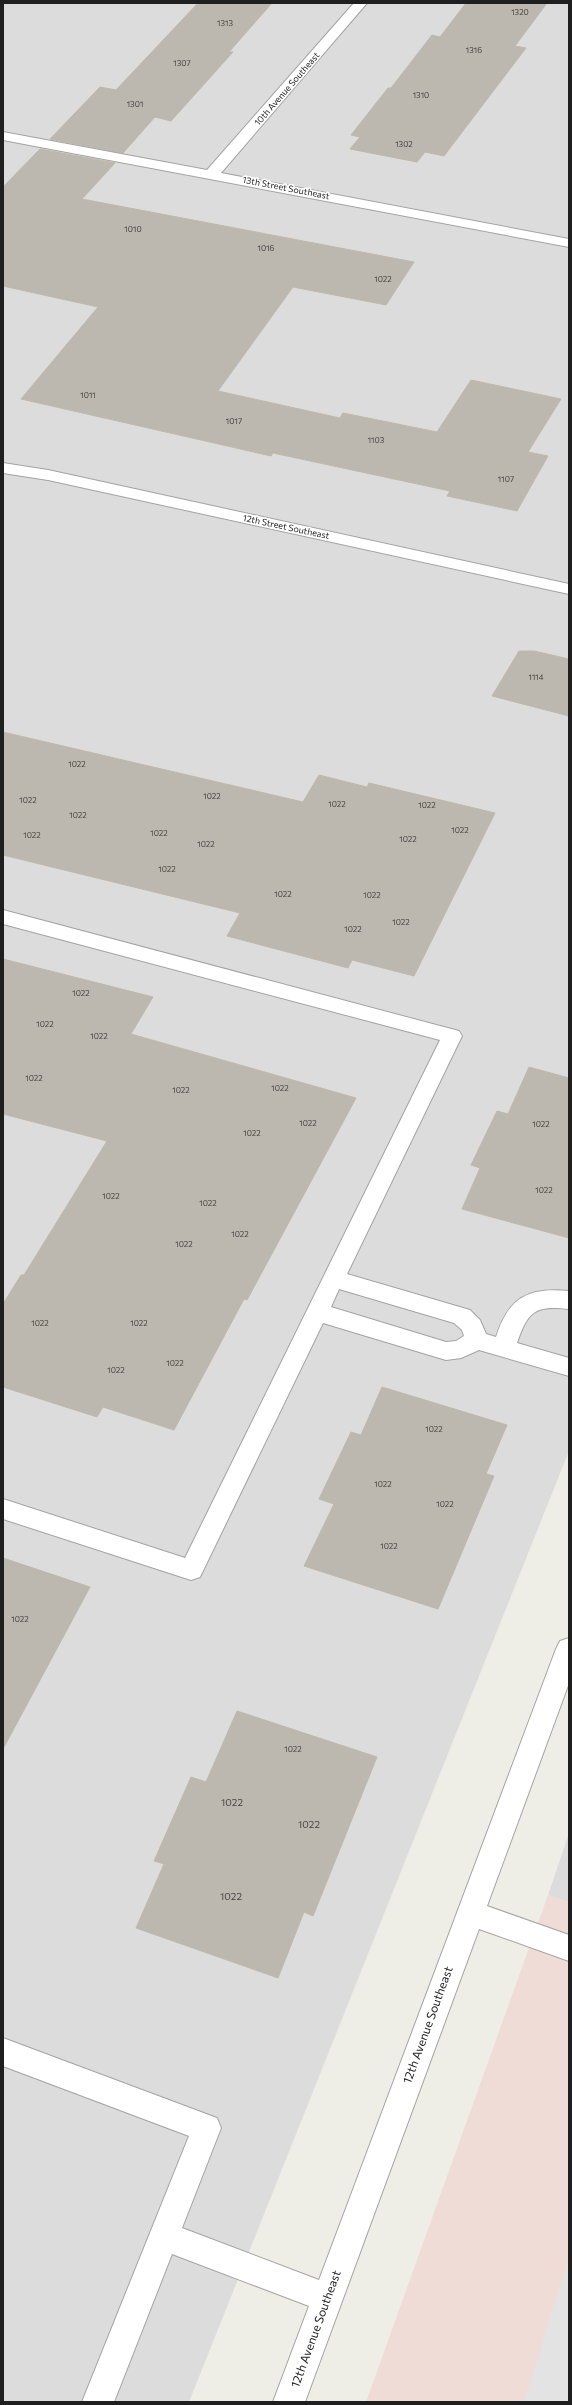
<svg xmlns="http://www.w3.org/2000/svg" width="572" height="2405" viewBox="0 0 572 2405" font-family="Commissioner,sans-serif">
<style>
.residential{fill:#dddcdc}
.commercial{fill:#efdcd6}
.parking{fill:#e3e3e3}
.building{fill:#bcb7af;stroke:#c0b8a9}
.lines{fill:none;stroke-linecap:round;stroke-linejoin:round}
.minor-casing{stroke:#a3a3a3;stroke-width:2}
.minor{fill:#fff;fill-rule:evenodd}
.labels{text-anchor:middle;stroke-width:3;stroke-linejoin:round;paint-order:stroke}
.number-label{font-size:8px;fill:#464543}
.far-street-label{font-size:9px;fill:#1f1f1f;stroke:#fff}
.near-number-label{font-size:10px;fill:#464543}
.near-street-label{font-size:12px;fill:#1f1f1f;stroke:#fff}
</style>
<rect width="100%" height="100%" fill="#efeee6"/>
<path class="residential" d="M3,3H569V1451L189,2402H3Z
M569,1833V1902L548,1895Z"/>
<path class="commercial" d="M548,1895L569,1902V2402H366Z"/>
<path class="parking" d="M569,2258V2402H524Z"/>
<path class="building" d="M198,3H272L229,52H233L171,121L155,117L123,153L50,139L100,87L116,90Z
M466,3H547L515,46L526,48L444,156L425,152L417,162L350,149L360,137L351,135L388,88H391L432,35L440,37Z
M40,149L115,163L82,199L414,262L386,305L293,287L218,391L340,418L343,413L437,432L471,380L561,399L528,452L548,456L517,511L447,496L450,491L273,453L271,456L21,399L98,307L3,286V187Z
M519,651H534L569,659V716L492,696Z
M3,732L303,802L319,775L367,787L369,783L495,813L414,976L352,960L348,968L227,936L240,913L3,855Z
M3,959L153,997L131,1034L356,1098L247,1300L244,1299L174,1430L103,1407L97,1417L3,1387V1304L21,1275H24L107,1141L3,1114Z
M529,1067L569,1078V1238L462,1209L480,1168L471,1165L497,1111L508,1114Z
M382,1387L507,1425L486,1474L494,1476L438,1609L304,1566L334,1504L319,1499L351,1432L361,1435Z
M3,1558L90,1587L3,1749Z
M237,1711L377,1757L313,1916L304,1912L278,1978L136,1928L164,1864L154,1861L191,1777L206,1782Z"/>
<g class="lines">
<g class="minor-casing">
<path id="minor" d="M354,3H367L221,173L569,239V247L3,140V132L207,170Z
M3,463L48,470L569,584V594L48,480L3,473Z
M3,910L459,1031L462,1036L347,1274L470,1310L480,1320L486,1334L496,1337C509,1297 528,1287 569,1291V1309C535,1305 528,1311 517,1343L569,1358V1376L479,1350L461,1358L446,1360L323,1323L200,1577L191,1580L3,1519V1499L185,1558L440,1040L3,924ZM339,1289L454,1323L462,1330L464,1336L456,1341L446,1342L331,1307Z
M569,1638V1683L487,1906L569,1935V1961L479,1929L305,2402H273L309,2306L172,2254L114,2402H82L189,2136L3,2066V2038L217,2118L221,2128L182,2228L319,2280L556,1649L560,1641Z"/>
</g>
<use href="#minor" class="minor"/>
</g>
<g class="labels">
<g class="number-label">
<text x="520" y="15">1320</text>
<text x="225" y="26">1313</text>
<text x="474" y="53">1316</text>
<text x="182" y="66">1307</text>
<text x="421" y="98">1310</text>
<text x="135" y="107">1301</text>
<text x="404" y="147">1302</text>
<text x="133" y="232">1010</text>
<text x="266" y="251">1016</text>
<text x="383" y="282">1022</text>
<text x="88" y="398">1011</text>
<text x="234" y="424">1017</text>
<text x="376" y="443">1103</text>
<text x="506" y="482">1107</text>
<text x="536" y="680">1114</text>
<text x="77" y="767">1022</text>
<text x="212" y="799">1022</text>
<text x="28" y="803">1022</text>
<text x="337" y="807">1022</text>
<text x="427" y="808">1022</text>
<text x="78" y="818">1022</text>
<text x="460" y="833">1022</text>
<text x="159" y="836">1022</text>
<text x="32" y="838">1022</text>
<text x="408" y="842">1022</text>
<text x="206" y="847">1022</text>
<text x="167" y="872">1022</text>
<text x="283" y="897">1022</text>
<text x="372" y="898">1022</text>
<text x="401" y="925">1022</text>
<text x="353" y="932">1022</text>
<text x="81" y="996">1022</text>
<text x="45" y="1027">1022</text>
<text x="99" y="1039">1022</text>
<text x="34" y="1081">1022</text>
<text x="280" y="1091">1022</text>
<text x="181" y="1093">1022</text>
<text x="308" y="1126">1022</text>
<text x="541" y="1127">1022</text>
<text x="252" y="1136">1022</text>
<text x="544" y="1193">1022</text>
<text x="111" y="1199">1022</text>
<text x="208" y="1206">1022</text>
<text x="240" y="1237">1022</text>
<text x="184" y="1247">1022</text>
<text x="40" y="1326">1022</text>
<text x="139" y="1326">1022</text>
<text x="175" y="1366">1022</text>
<text x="116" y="1373">1022</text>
<text x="434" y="1432">1022</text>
<text x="383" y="1487">1022</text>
<text x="445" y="1507">1022</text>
<text x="389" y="1549">1022</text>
<text x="20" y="1622">1022</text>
<text x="293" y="1752">1022</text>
</g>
<g class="far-street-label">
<text transform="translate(287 89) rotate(-49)" y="3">10th Avenue Southeast</text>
<text transform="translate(286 188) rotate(11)" y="3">13th Street Southeast</text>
<text transform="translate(286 527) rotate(12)" y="3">12th Street Southeast</text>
</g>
<g class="near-number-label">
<text x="232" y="1806">1022</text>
<text x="309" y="1828">1022</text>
<text x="231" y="1900">1022</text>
</g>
<g class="near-street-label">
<text transform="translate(428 2025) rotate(-70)" y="4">12th Avenue Southeast</text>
<text transform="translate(316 2329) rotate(-70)" y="4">12th Avenue Southeast</text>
</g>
</g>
<rect width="572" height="2405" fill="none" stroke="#1f1f1f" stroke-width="8"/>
</svg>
